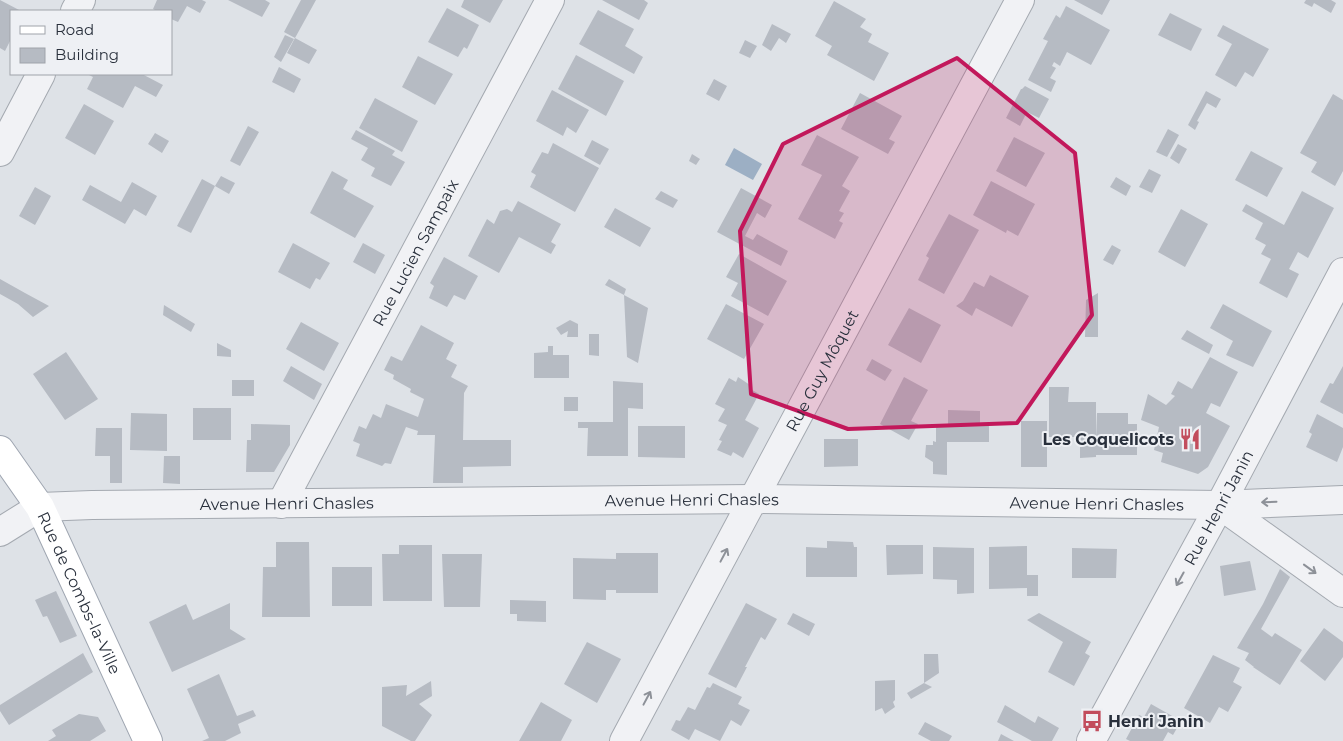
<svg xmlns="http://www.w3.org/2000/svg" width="1343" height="741" viewBox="0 0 1343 741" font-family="Montserrat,sans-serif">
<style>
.water{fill:#9cafc4}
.building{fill:#b6bbc3}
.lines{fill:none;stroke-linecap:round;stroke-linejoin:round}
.minor-casing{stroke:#a4a9b0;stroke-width:30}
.major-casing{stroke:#9fa6b1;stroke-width:30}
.minor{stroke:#f1f2f5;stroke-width:28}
.major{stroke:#fff;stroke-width:28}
.oneway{stroke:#8d9198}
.marked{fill:#c2185b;fill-opacity:0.2;stroke:#c2185b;stroke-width:4;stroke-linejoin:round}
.labels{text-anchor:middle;stroke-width:4;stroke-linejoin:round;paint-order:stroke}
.street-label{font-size:16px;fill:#29303c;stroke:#eef0f4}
.poi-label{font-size:16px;font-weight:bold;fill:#29303c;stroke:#eef0f4;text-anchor:end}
</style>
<rect width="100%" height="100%" fill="#dee2e7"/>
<path class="water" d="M734,148L762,164L753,180L725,165Z"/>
<path class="building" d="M0,0L21,11H11V39L5,51L0,48Z
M157,0H202L206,2L200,13L187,6L178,22L171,19V11H157L153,9Z
M228,0H265L270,3L262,17Z
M301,0H316L295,38L317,50L309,64L287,53L295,38L284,32Z
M464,0H503L490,23L461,7Z
M602,0H644L648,3L639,20Z
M1074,0H1110L1102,15Z
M1306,0H1331L1336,3L1331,13L1314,3L1312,7L1304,3Z
M834,1L866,19L860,27L872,34L868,42L889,53L874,81L827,55L832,46L815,36Z
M1066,6L1110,30L1091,65L1067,52L1060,66L1054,62L1052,66L1056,68L1050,78L1056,81L1051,92L1028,80L1048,41L1043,39L1056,15L1060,18Z
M447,8L479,25L467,49L464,47L458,57L428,42Z
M598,10L634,29L625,46L643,57L634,74L579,44Z
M1170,13L1202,29L1191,51L1158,35Z
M772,24L791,34L786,43L779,38L771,51L762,45Z
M1223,25L1269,49L1253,77L1245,72L1236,87L1215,75L1232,44L1217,36Z
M285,35L294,39L281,62L274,57Z
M745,40L757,46L750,58L739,53Z
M576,55L624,81L606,116L558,89Z
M418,56L453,74L435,105L402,87Z
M279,67L301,79L294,93L272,82Z
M87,74H142L163,85L156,97L135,86L123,108L87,89L93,77Z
M714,79L727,86L719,101L706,94Z
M1025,86L1049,99L1039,118L1027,112L1020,126L1006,118L1021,89H1022Z
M552,90L589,110L576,133L567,127L563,136L536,121Z
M1206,91L1221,99L1216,108L1207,103L1197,121L1199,122L1195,130L1188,125Z
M860,93L902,116L889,139L895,142L888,154L841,129Z
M1333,94L1343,100V171L1335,186L1311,172L1317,162L1300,153Z
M375,98L418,121L402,152L359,128Z
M84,104L114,121L95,155L65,138Z
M248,126L259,132L240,166L230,161Z
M1168,129L1179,135L1167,157L1156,152Z
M356,130L395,151L392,155L405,162L391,186L371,176L375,168L361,160L368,148L351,139Z
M155,133L169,141L162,153L148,144Z
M817,135L859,157L842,186L850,191L839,211L844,213L839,221L843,223L835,239L798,219L822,175L801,165Z
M1014,137L1045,153L1026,187L996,171Z
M592,140L609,149L600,165L584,156Z
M553,143L599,168L575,212L530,187L536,175L531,172L542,152L548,154Z
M1178,144L1187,149L1179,164L1170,158Z
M1251,151L1283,168L1267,197L1235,180Z
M692,154L700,159L696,165L689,161Z
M1149,169L1161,175L1152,193L1139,187Z
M332,171L348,180L343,189L374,206L355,238L310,213Z
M221,176L235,183L229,194L215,186L191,233L177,226L202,179L215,186Z
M1116,177L1131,186L1126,196L1110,187Z
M991,181L1035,204L1018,236L1007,230L1006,233L973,215Z
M132,182L157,196L146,216L134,209L125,224L82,200L90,185L121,202Z
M35,187L51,196L35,225L19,216Z
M741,188L772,205L765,218L757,213L745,236L753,240L757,234L788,251L781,266L717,232Z
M661,191L678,200L673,208L655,199Z
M1302,191L1334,208L1308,258L1298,252L1289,269L1299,274L1287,298L1259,283L1271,259L1261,254L1266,245L1255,239L1263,223L1242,211L1246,204L1284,225Z
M518,201L561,224L551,242L556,245L551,254L519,237L499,273L468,256L487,219L494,224L500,211L507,209L512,212Z
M615,208L651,228L640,247L604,227Z
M1181,209L1208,224L1185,267L1158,252Z
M949,214L979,230L944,294L918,280L929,258L926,256Z
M293,243L330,263L320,280L316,278L310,289L278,272Z
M363,243L385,255L375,274L353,262Z
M1112,245L1121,250L1113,265L1103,260Z
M739,254L787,281L768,316L731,296L738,283L726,277Z
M444,257L478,276L465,300L454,295L447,307L429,298L434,286L430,283Z
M990,275L1029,296L1012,327L976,308L972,316L956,306L963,301L974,282L984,287Z
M0,279L25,293L49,306L33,317L18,304L0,294Z
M609,279L626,289L624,295L605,285Z
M1098,293V337H1085L1086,300Z
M624,295L648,308L638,363L627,357Z
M726,304L764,324L744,359L707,339Z
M1223,304L1272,331L1253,367L1226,355L1233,341L1210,328Z
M164,305L195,324L191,332L163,315Z
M909,308L941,325L921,363L888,345Z
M570,320L578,324V337H567L568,331L561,335L556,328Z
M301,322L339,343L324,371L286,349Z
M421,325L454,343L446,359L457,365L451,377L468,386L464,393L463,440H511V466L463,467V483H433L435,435H417L418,431L406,427L391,464L385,463L382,466L356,456L360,444L353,441L359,426L366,429L373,414L381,418L386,404L418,417L424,399L410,392L411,389L393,379L394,375L384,370L391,356L402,361Z
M1187,330L1213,345L1209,354L1181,339Z
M589,334H599V356L589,355Z
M217,343L231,350V357L217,356Z
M548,346H553V355H569V378H534V353L548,352Z
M66,352L98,399L65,420L33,374Z
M1210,357L1238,372L1220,407L1211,403L1206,413L1230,426L1208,467L1198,474L1161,462L1163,453L1154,450L1159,427L1141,420L1148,394L1166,405L1175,396L1171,394L1178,381L1192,389Z
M872,359L892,370L885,381L866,370Z
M291,366L322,384L314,400L283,381Z
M1343,366V414L1320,402L1330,383L1333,384Z
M738,377L750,385L749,388L759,394L745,420L759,428L743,458L733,452L731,456L717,450L722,441L719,440L727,425L718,421L725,409L715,404L729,378L736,382Z
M904,377L928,390L911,421L918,424L909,440L880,424Z
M232,380H254V396H232Z
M613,381L643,383V409L628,408V456H587L588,428H578V422H613Z
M1049,387H1069L1068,402H1096V440L1097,413H1128V424H1137V455H1096V457L1080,458V437H1049Z
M564,397H578V411H564Z
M193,408H231V440H193Z
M948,410L980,411V426H989V442H947V475L933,474V462L925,457L926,445H933V441L936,442V424H948Z
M131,413L167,414V451L130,450Z
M1317,414L1343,428V447L1337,462L1306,447L1312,434L1309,432Z
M1021,421H1047V467H1021Z
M251,424L290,425V445L274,472H246L247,440H251Z
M638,426H685V458L638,457Z
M96,428H122V483H110V456H95Z
M824,439H858V466L824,467Z
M164,456H180V484L163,483Z
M827,541L853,542L854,547H857V577H806V547L827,548Z
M276,542H309L310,617H262L263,567H276Z
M399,545H432V601H383L382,554H399Z
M886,545H923V574L887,575Z
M1027,546V575H1038V596H1027V588L989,589V547Z
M933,547L974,548V593L957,594V580L933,579Z
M1072,548L1117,549L1116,578H1072Z
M616,553H658V593H616V590H606V600L573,599V558L616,559Z
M442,554H482L480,607H444Z
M1250,561L1256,590L1224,596L1220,566Z
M332,567H372V606H332Z
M1280,569L1290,577L1261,629L1272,637L1275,633L1302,650L1280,685L1253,667H1254L1245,660L1249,653L1237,648L1263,604Z
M56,591L77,636L60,643L47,616L43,617L35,600Z
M510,600L546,601V622L517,621V614H510Z
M230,603V629L246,639L172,672L149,622L186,604L193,620Z
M746,603L777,619L765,640L761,637L745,667H747L736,688L708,674Z
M793,613L815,624L809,636L787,624Z
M1039,613L1091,642L1085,653L1090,656L1074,686L1048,672L1063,642L1027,620Z
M1324,628L1343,642V657L1325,681L1300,661Z
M587,642L621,659L597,703L564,684Z
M83,653L93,672L9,725L0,711V705Z
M924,654H938L939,673L924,683L932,687L911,699L907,693L924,683Z
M1213,655L1240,668L1233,682L1242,687L1228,712L1219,707L1210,723L1184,708Z
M219,674L237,716L253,710L256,716L238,724L241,733L225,741H202L209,738L187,689Z
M895,680V700L893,702L895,707L885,714L882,708L875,711V681Z
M431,681L432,696L419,704L432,715L415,741H411L382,726V687L407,685L406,696Z
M713,683L742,697L738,704L750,710L741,726L731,720L720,741L695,729L689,740L671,730L676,720L680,721L688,707L695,710L707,687L710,688Z
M541,702L572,720L561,741H519Z
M1151,704L1181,721L1173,735L1168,732L1163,741H1130L1126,739L1139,715L1144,717Z
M1005,705L1035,723L1038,716L1059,728L1052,741H1032L997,722Z
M79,714L98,717L106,731L90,741H48L56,736L52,730Z
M925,722L952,736L949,741H931L918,734Z
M1001,734L1014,741H998Z"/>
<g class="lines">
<g class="minor-casing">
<g id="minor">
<path d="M75,11L81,0"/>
<path d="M0,152L41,74"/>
<path id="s1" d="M281,504L550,0"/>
<path d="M1220,505L1343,593"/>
<path id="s2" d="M0,532L40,507L92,505L753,499L1220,505L1343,500"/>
<path id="s3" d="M624,741L1020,0"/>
<path id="s4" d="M1091,741L1220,505L1343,272"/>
</g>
</g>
<g class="major-casing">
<g id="major">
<path id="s5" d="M0,450L40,507L148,741"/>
</g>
</g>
<use href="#minor" class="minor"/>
<use href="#major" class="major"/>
</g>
<defs><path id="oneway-shaft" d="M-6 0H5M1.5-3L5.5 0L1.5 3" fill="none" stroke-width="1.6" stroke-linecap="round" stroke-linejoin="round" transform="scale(1.25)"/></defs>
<g class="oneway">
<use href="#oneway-shaft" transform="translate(1269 502) rotate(178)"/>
<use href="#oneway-shaft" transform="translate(724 555) rotate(-62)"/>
<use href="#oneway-shaft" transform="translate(1310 569) rotate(36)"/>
<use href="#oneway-shaft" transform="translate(1180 579) rotate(119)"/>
<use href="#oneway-shaft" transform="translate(647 698) rotate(-62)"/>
</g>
<path class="marked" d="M957,58L1075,153L1092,315L1017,423L848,429L751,394L740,231L783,144Z"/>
<defs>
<g id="restaurant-bare" transform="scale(1.725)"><path d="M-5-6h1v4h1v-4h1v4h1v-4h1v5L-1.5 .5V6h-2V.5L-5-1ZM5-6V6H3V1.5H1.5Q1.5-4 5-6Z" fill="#c24d5d" stroke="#eef0f4" stroke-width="2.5" paint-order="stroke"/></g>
<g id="bus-bare" transform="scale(1.725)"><path d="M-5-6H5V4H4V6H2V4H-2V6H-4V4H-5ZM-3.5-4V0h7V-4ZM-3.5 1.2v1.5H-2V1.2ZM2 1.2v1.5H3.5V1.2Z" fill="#c24d5d" stroke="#eef0f4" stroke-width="2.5" paint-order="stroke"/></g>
</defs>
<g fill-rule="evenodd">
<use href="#restaurant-bare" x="1190" y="439"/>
<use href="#bus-bare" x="1092" y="721"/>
</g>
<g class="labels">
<g class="street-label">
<text dy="6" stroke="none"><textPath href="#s1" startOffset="285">Rue Lucien Sampaix</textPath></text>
<text dy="6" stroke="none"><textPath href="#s3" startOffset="420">Rue Guy Môquet</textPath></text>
<text dy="6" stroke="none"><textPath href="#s2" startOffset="699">Avenue Henri Chasles</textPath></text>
<text dy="6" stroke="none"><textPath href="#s2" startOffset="1104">Avenue Henri Chasles</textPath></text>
<text dy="6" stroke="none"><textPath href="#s2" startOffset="294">Avenue Henri Chasles</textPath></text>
<text dy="6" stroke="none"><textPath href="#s4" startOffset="266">Rue Henri Janin</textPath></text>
<text dy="6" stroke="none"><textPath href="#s5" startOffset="164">Rue de Combs-la-Ville</textPath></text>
</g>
<g class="poi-label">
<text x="1174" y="445">Les Coquelicots</text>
<text x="1108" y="727" text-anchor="start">Henri Janin</text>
</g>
</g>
<rect x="10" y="10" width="162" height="65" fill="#eef0f4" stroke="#9fa3aa"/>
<rect x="20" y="26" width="25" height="8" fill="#ffffff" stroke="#9fa3aa"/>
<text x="55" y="35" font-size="15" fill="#29303c">Road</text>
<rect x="20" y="48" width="25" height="15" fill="#b6bbc3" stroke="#9fa3aa"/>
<text x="55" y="60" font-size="15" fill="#29303c">Building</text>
</svg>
